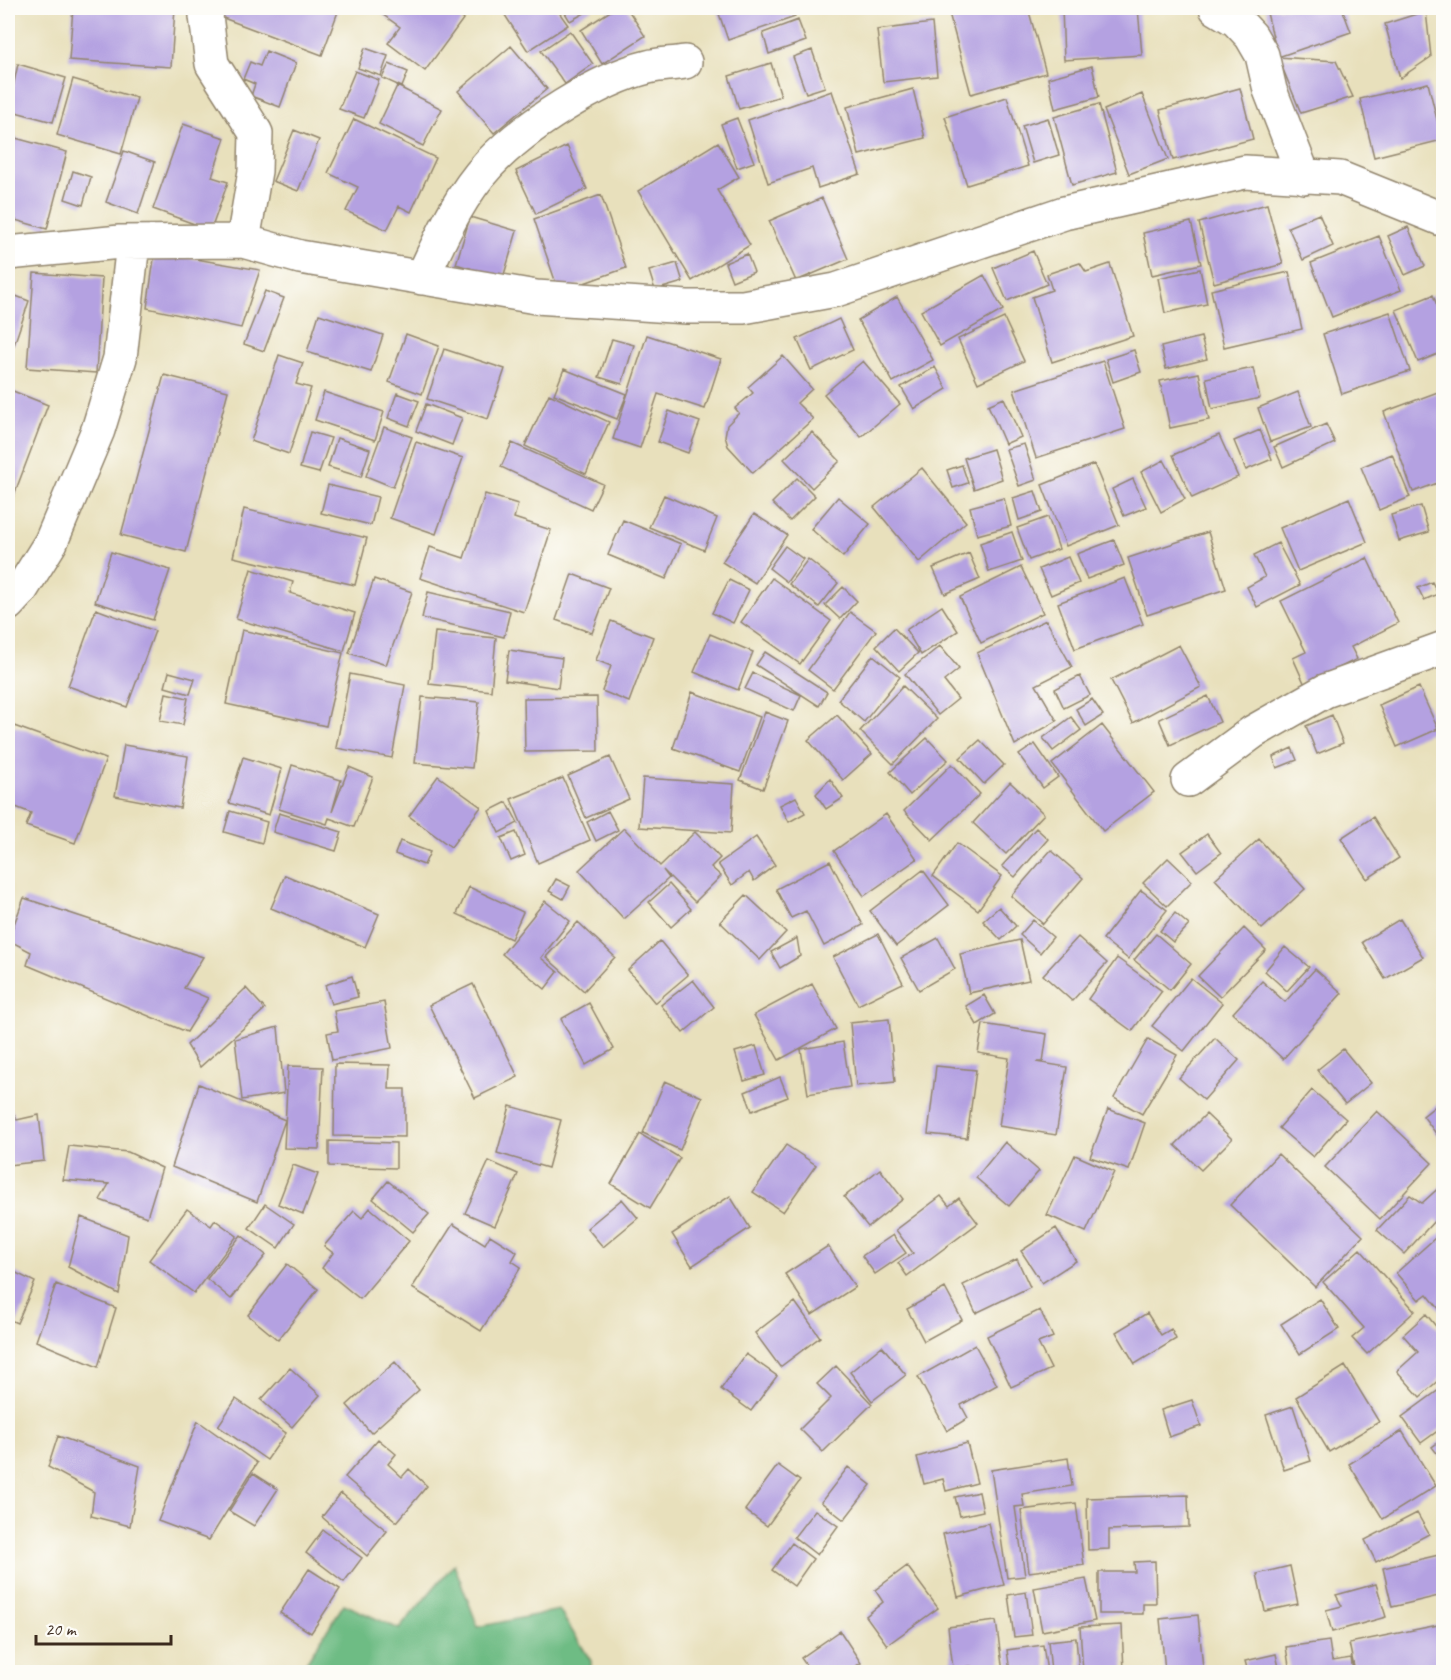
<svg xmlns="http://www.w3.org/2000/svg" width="1451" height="1680" viewBox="0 0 1451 1680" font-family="Caveat,sans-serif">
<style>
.forest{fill:#6ebc84;stroke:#547351;stroke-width:1.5}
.building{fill:#b4a1e1}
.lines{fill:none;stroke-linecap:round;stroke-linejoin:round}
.minor-casing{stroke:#92856d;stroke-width:36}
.minor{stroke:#fff;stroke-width:33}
</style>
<rect width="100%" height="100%" fill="#fdfcf7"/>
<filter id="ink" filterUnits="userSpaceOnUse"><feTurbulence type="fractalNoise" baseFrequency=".0167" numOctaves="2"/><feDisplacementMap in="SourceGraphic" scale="12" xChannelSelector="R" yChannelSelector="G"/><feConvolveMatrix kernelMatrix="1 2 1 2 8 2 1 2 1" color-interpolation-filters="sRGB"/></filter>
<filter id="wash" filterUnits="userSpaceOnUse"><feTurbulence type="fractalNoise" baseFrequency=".008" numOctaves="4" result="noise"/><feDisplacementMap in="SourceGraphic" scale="24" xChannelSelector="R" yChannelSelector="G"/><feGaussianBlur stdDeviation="1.35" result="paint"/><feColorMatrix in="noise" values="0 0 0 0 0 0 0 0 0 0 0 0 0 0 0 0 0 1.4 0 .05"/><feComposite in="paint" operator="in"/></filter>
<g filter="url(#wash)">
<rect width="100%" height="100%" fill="#e8e0bc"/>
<path class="forest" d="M454,1564L478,1627L559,1610L591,1661V1672H300L344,1604L399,1629Z"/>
<g id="blocks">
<path class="building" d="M73,8H175L171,67L69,60Z
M221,8H336L339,9L322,55L218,16Z
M387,8H464L469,11L425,71L388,43L400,27L382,14Z
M510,8H556L568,25L528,51L503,12Z
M562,8H594L570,21Z
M615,8H627L645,36L602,64L581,30Z
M717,8H792L795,17L728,40Z
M969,8H1028L1046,73L971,94L949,13Z
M1062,8H1138L1142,55L1064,60Z
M1272,8H1342L1351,32L1278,57L1266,9Z
M1426,11L1431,57L1400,78L1385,24Z
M798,20L806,41L769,54L763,33Z
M932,23L937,76L883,82L877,30Z
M570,31L593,64L565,84L541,51Z
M511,46L547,89L494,133L458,91Z
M365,48L388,56L381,76L358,68Z
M812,50L825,87L806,93L793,57Z
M266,51L296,63L280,107L251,96L255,84L243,79L250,62L260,66Z
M1278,57L1336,61L1353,97L1301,113Z
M771,63L781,96L739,109L729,76Z
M18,64L66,78L53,122L8,110Z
M389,64L408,72L402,87L382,78Z
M1092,66L1099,97L1055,109L1048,78Z
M355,71L379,80L364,118L339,109Z
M73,79L137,98L121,154L57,135Z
M1428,83L1442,140L1374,157L1360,99Z
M397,86L442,109L423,146L379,124Z
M1240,88L1253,139L1173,160L1160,110Z
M913,89L925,138L859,155L847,107Z
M832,91L860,174L818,188L812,168L768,183L748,120Z
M1142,94L1168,159L1129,174L1104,110Z
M1007,97L1028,166L967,185L945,117Z
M1099,104L1117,172L1072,185L1054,117Z
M737,118L754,162L737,168L721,124Z
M1048,118L1059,155L1033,163L1022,126Z
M354,119L436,158L411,212L399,206L387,230L346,211L358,187L328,173Z
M183,124L225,138L212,177L228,182L211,230L153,209Z
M294,130L319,140L298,191L273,181Z
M8,136L67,152L47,229L8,218Z
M718,142L739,177L717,190L750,245L692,281L638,191Z
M567,146L587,189L536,214L516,171Z
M124,151L155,162L138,214L106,202Z
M73,171L91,177L83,205L65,199Z
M601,195L626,268L559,292L534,219Z
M822,198L848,259L796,281L769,221Z
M1267,204L1283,264L1214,283L1199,223Z
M1319,214L1333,246L1303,260L1288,227Z
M470,217L517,231L503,278L456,264Z
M1191,222L1201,264L1152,275L1143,233Z
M1408,227L1425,266L1405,275L1388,236Z
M1379,236L1401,290L1332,317L1311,263Z
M1033,251L1047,284L1007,301L993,268Z
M155,252L260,270L241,328L147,308Z
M747,254L754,272L732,281L725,263Z
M677,263L683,282L655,290L649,271Z
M1080,263L1086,272L1110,264L1133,336L1052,362L1032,297L1052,290L1047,274Z
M1200,269L1207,304L1165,313L1158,278Z
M1289,272L1302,329L1224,347L1211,290Z
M34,273L102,278L96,373L27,368Z
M984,275L1003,310L940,346L921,311Z
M265,291L284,298L264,351L244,344Z
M8,293L29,301L14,345L8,342Z
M1433,295L1443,321V352L1418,362L1396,310Z
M897,297L933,360L893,382L858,320Z
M1390,312L1410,371L1342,394L1323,334Z
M319,314L383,335L371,372L307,352Z
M1004,318L1024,361L978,383L958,339Z
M839,319L853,350L811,370L797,339Z
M406,334L439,346L422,394L389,382Z
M647,335L721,359L705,409L658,394L640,448L613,439Z
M1201,337L1207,359L1166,369L1161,347Z
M612,339L634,345L622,384L599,377Z
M444,349L505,369L488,419L427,399Z
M1134,350L1141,372L1113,382L1106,359Z
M279,355L303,363L296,384L311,388L289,454L251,441Z
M783,356L812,389L797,403L813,419L753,473L728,446L725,436L727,425L739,413L735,408L753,393L748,387Z
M863,361L900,404L861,437L824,394Z
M1103,361L1125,429L1036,458L1014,390Z
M935,367L947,389L914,409L901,387Z
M1253,368L1260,398L1212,409L1206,378Z
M564,369L627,394L617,419L554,394Z
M1199,373L1209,420L1170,428L1160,381Z
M164,375L228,391L186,552L121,535Z
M8,389L48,405L8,511Z
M1443,390V481L1413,492L1384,412Z
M324,392L384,412L375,440L315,420Z
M1298,392L1311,427L1270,442L1258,408Z
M397,393L419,401L409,426L388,418Z
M549,394L609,422L586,474L525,446Z
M1004,398L1021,437L1005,444L988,405Z
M426,404L462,418L452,445L416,431Z
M669,411L700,422L688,453L658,442Z
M1326,424L1335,443L1283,467L1274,447Z
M384,427L412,437L393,487L366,476Z
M1260,430L1272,459L1246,470L1234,441Z
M310,432L331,438L319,473L300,468Z
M812,432L840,461L812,488L784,459Z
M1219,435L1238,477L1192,498L1173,455Z
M337,438L370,449L361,477L328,467Z
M416,442L463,458L436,534L390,518Z
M512,443L603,484L591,509L501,467Z
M1024,444L1036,480L1019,486L1006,449Z
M993,449L1002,479L974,489L964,458Z
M1392,454L1410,497L1379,510L1361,467Z
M1164,460L1185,499L1161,512L1141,472Z
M1094,464L1119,525L1066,546L1042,485Z
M962,465L968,483L953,488L947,470Z
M922,468L966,522L919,562L874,507Z
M797,478L815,496L790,521L772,503Z
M1133,479L1146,507L1124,516L1112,489Z
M328,485L378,497L371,525L321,513Z
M1035,491L1042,512L1019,520L1013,498Z
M485,494L518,504L514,518L551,530L524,612L420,578L430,547L464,558Z
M664,495L717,518L704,550L649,527Z
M838,497L870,524L843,557L811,529Z
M1004,498L1011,526L977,535L970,507Z
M1349,498L1367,542L1298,571L1280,528Z
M1421,506L1429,532L1399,541L1391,515Z
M244,509L367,538L355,585L233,557Z
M754,514L787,535L755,583L722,562Z
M1048,517L1059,549L1029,560L1017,528Z
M623,520L681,544L666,579L608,555Z
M1012,532L1022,561L989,572L980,543Z
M1208,532L1226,589L1147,615L1128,558Z
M1114,540L1124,565L1087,579L1077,554Z
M1278,543L1300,585L1257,607L1247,587L1265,577L1254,555Z
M785,546L803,559L787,582L769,568Z
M111,552L170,570L153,620L95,602Z
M969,553L980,579L945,594L933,568Z
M1068,557L1079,583L1051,595L1039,569Z
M1367,558L1398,623L1351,647L1357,659L1305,685L1293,658L1306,652L1281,601Z
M808,559L838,583L819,607L789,584Z
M1021,567L1043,613L981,643L960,597Z
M251,569L293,582L290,593L355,613L344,651L236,619Z
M572,574L609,588L592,633L556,620Z
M772,578L831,621L800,664L741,622Z
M1125,578L1143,624L1075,649L1058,603Z
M374,579L412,592L386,665L349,653Z
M729,580L749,590L733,623L712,613Z
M1432,582L1438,594L1424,600L1418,588Z
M843,587L857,601L840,619L825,605Z
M428,592L510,611L504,637L422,618Z
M942,606L958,631L921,655L906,630Z
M96,609L155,631L127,707L68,686Z
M850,612L876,631L833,689L808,670Z
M1046,620L1072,667L1036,685L1057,721L1015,745L977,653Z
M611,621L653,637L629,702L602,691L611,666L596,660Z
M894,628L918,653L899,671L876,646Z
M242,630L343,653L326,726L226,704Z
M435,632L496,638L491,691L429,684Z
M710,634L753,652L738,690L694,672Z
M1179,645L1201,687L1133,723L1111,680Z
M940,646L959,669L944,681L958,699L938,715L905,674Z
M509,650L562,658L558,688L505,680Z
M765,652L827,692L819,706L756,665Z
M873,655L900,677L864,722L838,700Z
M169,672L195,679L190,694L165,687Z
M753,673L801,695L794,711L745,689Z
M350,674L405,685L392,758L336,748Z
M1080,676L1090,695L1064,708L1055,689Z
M903,686L937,719L893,764L860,731Z
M1419,687L1438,729L1397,747L1379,705Z
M692,692L760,717L740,772L673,748Z
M166,693L188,698L183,725L160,721Z
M1208,696L1220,722L1170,745L1159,719Z
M422,697L479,702L472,768L415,763Z
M597,697L598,751L525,752L524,698Z
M1092,699L1103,715L1086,726L1076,709Z
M765,712L788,721L763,789L740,780Z
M837,715L872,754L843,780L808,740Z
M1332,715L1343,743L1317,754L1306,726Z
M1071,717L1081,730L1053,751L1043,738Z
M1102,725L1154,792L1103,831L1052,764Z
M14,726L106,759L75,843L26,826L31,813L8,804V743Z
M927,738L948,760L910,795L890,772Z
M980,740L1004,765L984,784L960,758Z
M1035,744L1058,777L1043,788L1019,755Z
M124,745L188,756L180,808L115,796Z
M1292,748L1297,760L1277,768L1273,757Z
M243,757L282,769L269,815L229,803Z
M610,757L629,799L586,818L568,776Z
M952,764L980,794L932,840L904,811Z
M292,765L341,780L332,812L349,767L373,777L354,827L329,818L327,824L279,809Z
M438,776L481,807L451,847L409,816Z
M563,778L590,840L538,863L511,799Z
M643,778L734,784L731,833L639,827Z
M830,779L843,798L826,809L816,794Z
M1010,782L1044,814L1006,854L973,823Z
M796,797L805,813L789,822L780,805Z
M507,802L518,823L499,833L489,811Z
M230,811L267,822L262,843L224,832Z
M608,811L618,830L596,841L587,822Z
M279,813L342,832L336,851L273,832Z
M886,814L917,859L864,896L834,851Z
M1373,817L1399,858L1367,879L1341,838Z
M624,828L660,866L695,832L720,858L711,867L721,876L695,902L663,870L669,878L624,919L579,870Z
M1036,828L1048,839L1015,877L1002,866Z
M516,832L525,855L511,861L501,838Z
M1207,834L1221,853L1197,871L1182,852Z
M756,837L775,865L754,881L749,872L732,885L718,864Z
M1259,839L1305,889L1262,929L1215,879Z
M400,841L430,852L424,865L395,854Z
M957,843L1002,876L978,910L933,876Z
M1051,850L1083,878L1043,924L1011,896Z
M1168,858L1192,881L1167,906L1143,883Z
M830,861L863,925L824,946L806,911L791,918L776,889Z
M923,870L949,905L896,946L870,911Z
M285,875L379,914L365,947L271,908Z
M556,879L570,886L563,899L549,891Z
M669,884L691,909L671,927L649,902Z
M469,887L523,912L511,939L457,914Z
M1141,890L1167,910L1128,959L1103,939Z
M746,895L786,932L760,960L720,922Z
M24,898L203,957L184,988L208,998L187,1032L27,965L31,952L8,940Z
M545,901L570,921L541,958L558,972L545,989L502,954Z
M999,907L1016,926L1001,940L983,921Z
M1175,913L1189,925L1173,942L1160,931Z
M1400,919L1423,957L1385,979L1362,942Z
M1033,920L1053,937L1040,953L1020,935Z
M578,922L615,957L584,991L546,957Z
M1244,928L1266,950L1220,997L1198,976Z
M878,934L903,983L858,1005L833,957Z
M1156,934L1191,964L1170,990L1134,960Z
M1078,937L1107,963L1072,1001L1043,975Z
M797,938L800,956L780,968L771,952Z
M938,938L955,969L919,990L901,958Z
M1020,940L1029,980L969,993L960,954Z
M660,941L688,975L655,1003L628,970Z
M1285,947L1309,967L1287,991L1265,971Z
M1117,958L1162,991L1132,1031L1088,999Z
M1315,969L1342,993L1283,1059L1233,1013L1262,981L1285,1002Z
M352,976L358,997L331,1004L325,985Z
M1191,978L1222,1003L1184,1051L1152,1026Z
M693,980L714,1007L683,1033L661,1005Z
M473,984L518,1077L475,1098L429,1005Z
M812,984L836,1029L779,1060L754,1015Z
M246,988L265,1009L200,1067L187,1045Z
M984,995L995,1014L977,1025L966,1006Z
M384,1002L392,1048L332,1060L327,1033L338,1031L334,1011Z
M589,1003L614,1049L586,1065L561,1019Z
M889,1019L895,1082L856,1086L850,1023Z
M983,1024L1047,1034L1043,1062H1036L1067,1067L1056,1135L999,1126L1009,1058L978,1053Z
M278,1027L284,1093L242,1100L235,1039Z
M1215,1038L1239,1060L1204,1100L1179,1078Z
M1148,1039L1177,1055L1142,1114L1114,1098Z
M843,1042L850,1087L808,1094L801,1049Z
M756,1046L765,1075L744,1081L735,1052Z
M1343,1049L1371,1083L1345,1104L1317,1070Z
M335,1064L390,1065L389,1089H405V1137L334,1136Z
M288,1066L323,1067L319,1149L284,1148Z
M936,1066L976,1070L967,1138L928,1134Z
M780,1077L788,1097L752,1111L745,1092Z
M665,1081L702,1097L680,1150L643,1133Z
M199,1084L285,1120L257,1202L172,1167Z
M1312,1090L1346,1119L1313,1157L1279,1128Z
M1443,1100V1143L1423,1116Z
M8,1103L17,1120L39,1115L44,1161L8,1165Z
M510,1106L561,1120L548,1168L497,1153Z
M1108,1109L1145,1123L1129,1170L1090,1157Z
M1377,1111L1432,1163L1380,1219L1325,1167Z
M1206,1114L1232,1139L1201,1170L1175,1145Z
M640,1134L680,1158L650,1208L611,1184Z
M329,1141L396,1143V1168L329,1166Z
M1005,1142L1039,1171L1009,1206L976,1178Z
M786,1145L816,1165L783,1212L753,1192Z
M69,1146L128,1152L162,1168L147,1217L100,1200L109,1184L63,1180Z
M1278,1154L1363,1236L1315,1287L1230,1205Z
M1075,1155L1114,1172L1086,1232L1047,1215Z
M489,1161L518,1174L495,1226L465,1213Z
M293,1165L318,1174L303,1214L278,1204Z
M880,1169L903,1199L868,1227L844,1197Z
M388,1181L429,1214L413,1232L373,1199Z
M1443,1184V1228L1436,1219L1404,1254L1377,1230L1410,1195L1422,1203Z
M730,1196L750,1228L692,1266L672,1234Z
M941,1196L949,1206L959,1198L978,1223L907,1276L898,1263L913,1253L896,1230Z
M622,1199L638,1218L603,1247L587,1228Z
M265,1204L294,1224L278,1248L249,1228Z
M370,1208L409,1241L360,1299L322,1268L333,1253L324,1246L354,1211L362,1218Z
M187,1209L211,1226L215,1220L237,1236L194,1293L149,1260Z
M81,1217L128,1235L119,1294L68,1267Z
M453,1224L485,1244L490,1235L517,1252L512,1261L521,1267L481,1331L412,1288Z
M1056,1228L1076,1261L1042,1283L1021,1251Z
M1443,1231V1307L1440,1310L1427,1294L1419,1300L1396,1273Z
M241,1235L266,1255L231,1299L207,1279Z
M893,1235L906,1253L875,1274L862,1256Z
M828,1246L855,1287L812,1315L785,1274Z
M1360,1249L1415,1311L1367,1354L1352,1338L1364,1328L1323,1282Z
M1017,1259L1030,1287L976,1313L963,1285Z
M287,1264L318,1289L278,1340L248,1315Z
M8,1269L35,1282L17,1323L8,1319Z
M56,1284L116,1308L98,1367L36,1341Z
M945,1288L962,1320L924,1341L907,1309Z
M1320,1299L1339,1329L1300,1354L1281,1324Z
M795,1302L820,1337L780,1367L755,1333Z
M1040,1310L1053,1337L1038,1343L1051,1369L1011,1387L987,1336Z
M1147,1313L1161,1335L1171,1329L1176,1339L1135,1364L1116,1332Z
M1426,1314L1443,1335V1376L1420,1397L1397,1371L1418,1352L1403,1335Z
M975,1345L997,1385L961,1405L968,1418L947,1431L918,1377Z
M882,1346L906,1375L872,1401L850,1372Z
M746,1354L777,1376L751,1411L721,1389Z
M395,1362L419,1390L371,1433L347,1405Z
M836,1366L872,1404L823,1452L800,1429L831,1398L817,1384Z
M1345,1366L1379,1422L1329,1452L1296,1397Z
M290,1368L320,1395L292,1427L261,1400Z
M1443,1387V1427L1421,1443L1402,1417Z
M236,1399L286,1433L267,1460L218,1426Z
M1192,1400L1201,1426L1169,1437L1161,1410Z
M1293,1406L1311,1461L1284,1470L1266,1415Z
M198,1421L257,1463L209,1540L158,1521Z
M1402,1431L1436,1486L1383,1519L1349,1464Z
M58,1436L140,1466L130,1526L91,1516L94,1492L48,1467Z
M378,1439L396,1454L388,1464L402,1477L409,1469L427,1486L397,1522L345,1477Z
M1443,1439V1461L1432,1447Z
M967,1443L977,1483L946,1491L943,1479L924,1484L917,1457Z
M1068,1458L1072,1486L1022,1494L1024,1506L1015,1507L1025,1576L1007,1578L991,1470Z
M778,1465L800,1481L767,1526L745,1510Z
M848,1467L871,1485L844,1520L821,1502Z
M253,1473L278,1489L254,1526L229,1511Z
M979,1492L983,1511L960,1516L955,1497Z
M341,1493L387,1531L367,1556L322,1517Z
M1188,1495L1189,1527L1109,1530V1549L1088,1550L1087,1498Z
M1076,1503L1084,1565L1029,1572L1021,1510Z
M815,1510L838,1526L817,1555L794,1537Z
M1417,1513L1429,1534L1376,1562L1365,1540Z
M988,1523L1004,1585L958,1597L943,1534Z
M323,1530L362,1558L344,1582L306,1553Z
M792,1543L813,1559L794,1586L772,1570Z
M1443,1554V1595L1392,1607L1383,1568Z
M1155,1561L1156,1604H1143V1614H1099V1572H1135L1134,1562Z
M907,1566L938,1608L887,1645L866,1616L883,1602L875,1590Z
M1290,1566L1298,1604L1265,1611L1257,1574Z
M309,1569L340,1589L311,1633L280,1613Z
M1086,1579L1095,1621L1042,1631L1034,1588Z
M1376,1584L1386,1617L1332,1632L1326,1610L1342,1606L1336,1595Z
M1026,1592L1032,1635L1014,1637L1008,1595Z
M1198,1615L1203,1668L1165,1671L1160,1619Z
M996,1621L1003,1672H972L971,1666L953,1668L948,1627Z
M1443,1624V1672H1355L1349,1643Z
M1122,1625L1124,1672H1083L1080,1627Z
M840,1631L861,1663L847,1672H811L801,1658Z
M1076,1638L1079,1672H1051L1048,1641Z
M1329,1641L1332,1661L1351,1658L1353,1672H1290L1286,1647Z
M1043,1645L1047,1672H1010L1007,1650Z
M1276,1654L1280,1672H1248L1245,1661Z"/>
</g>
</g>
<g filter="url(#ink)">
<use href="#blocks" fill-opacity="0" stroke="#92856d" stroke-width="1.5"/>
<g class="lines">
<g class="minor-casing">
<path id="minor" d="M208,8L206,16L212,64L256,133L255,171L243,241
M1216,8L1236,20L1251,36L1262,55L1270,90L1304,177
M8,253L120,242L243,241L300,257L536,297L687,307H743L836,290L1064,213L1245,172L1340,178L1444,220
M422,278C441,238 459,196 489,164C525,126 598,79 648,67C660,64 673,64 685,62
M8,604L21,590L51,542L98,430L120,358L133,243
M1188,780L1253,732L1325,691L1444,648"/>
</g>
<use href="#minor" class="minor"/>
</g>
</g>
<rect width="1451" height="1680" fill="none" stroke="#fdfcf7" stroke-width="30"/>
<path d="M36 1635v9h135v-9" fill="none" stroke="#3b2a1e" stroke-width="3"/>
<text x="45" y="1635" font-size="18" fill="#3b2a1e" stroke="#fdfcf7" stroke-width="4.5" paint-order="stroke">20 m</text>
</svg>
